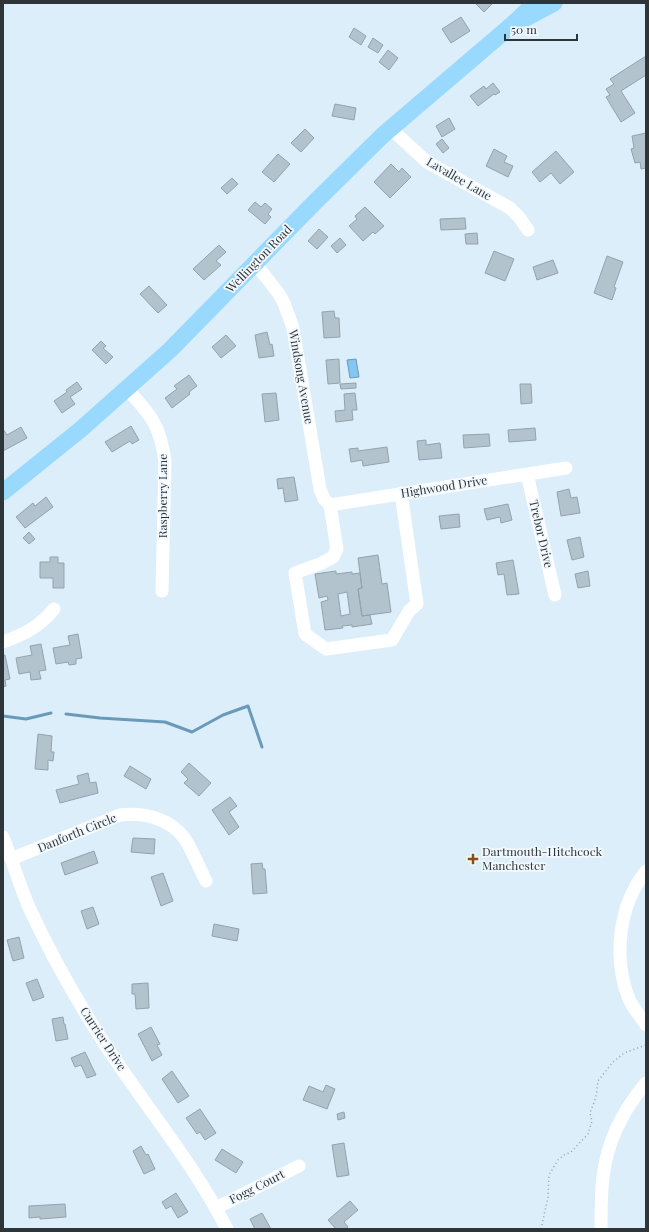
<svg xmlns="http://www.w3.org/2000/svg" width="649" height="1232" viewBox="0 0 649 1232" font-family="'Playfair Display',serif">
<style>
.water{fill:#84c6f0;stroke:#6a9ab9}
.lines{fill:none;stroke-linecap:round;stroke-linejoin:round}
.stream{stroke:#6a9ab9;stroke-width:3}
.building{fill:#b2c3ce;stroke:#93a3ae;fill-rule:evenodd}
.path{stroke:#94a2aa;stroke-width:1.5;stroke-dasharray:1 3;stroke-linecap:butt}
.minor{stroke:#fff;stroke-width:13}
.major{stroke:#99d9fe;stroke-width:17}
.poi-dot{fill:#8b4d12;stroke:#f2f9fe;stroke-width:1.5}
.labels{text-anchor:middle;stroke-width:3.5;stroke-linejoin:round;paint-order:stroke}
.street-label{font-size:12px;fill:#2e3539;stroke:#f2f9fe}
.poi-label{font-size:12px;fill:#2e3539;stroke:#f2f9fe;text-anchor:start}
</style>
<rect width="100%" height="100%" fill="#dceefa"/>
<path class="water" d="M356,359L359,377L350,378L347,360Z"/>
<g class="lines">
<path class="stream" d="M66,714L100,718L165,722L192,732L223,715L248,706L262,747
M3,716L26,719L51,713"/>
</g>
<path class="building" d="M475,3H493L484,12Z
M461,17L470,31L451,43L442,29Z
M354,28L366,36L361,45L349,37Z
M373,38L383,45L378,53L368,47Z
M388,50L398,58L389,70L379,62Z
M646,56V75L621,91L635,113L621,122L606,97L610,95L606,89L614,84L610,79Z
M493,83L500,92L495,95L494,94L478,106L470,96L484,86L486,89Z
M335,104L356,108L354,120L332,116Z
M449,118L455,129L442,137L436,126Z
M305,129L314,138L301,152L291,143Z
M646,133V168L641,169L640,162L635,163L631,149L634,148L632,136Z
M442,139L449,148L443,153L436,144Z
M494,149L507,156L504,162L513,166L508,177L486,166Z
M556,151L574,172L560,184L551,173L540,182L532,172Z
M278,154L290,164L274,182L262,172Z
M391,164L399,172L402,168L411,177L390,198L374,182Z
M232,178L238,184L227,194L221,188Z
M255,202L261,207L265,203L272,209L268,214L271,217L265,224L248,210Z
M365,207L384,226L375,234L373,232L363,241L349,226L357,219L355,216Z
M465,218L466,229L441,230L440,219Z
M319,229L328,237L317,249L308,241Z
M477,233L478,244H466L465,234Z
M340,238L346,245L337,253L331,246Z
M219,245L226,252L216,261L221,265L204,280L193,269Z
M494,251L514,259L505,281L485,273Z
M607,256L623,262L614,287L616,288L612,300L594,293Z
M553,260L558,273L537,280L533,267Z
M149,286L167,305L158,313L140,294Z
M334,311L335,318H339L340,337L324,338L322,312Z
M267,332L270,345L272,344L274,356L259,358L255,335Z
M226,335L236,346L221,358L212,347Z
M101,341L106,346L103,348L113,357L106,364L92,350Z
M339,359L340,383L328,384L326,360Z
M189,375L197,386L189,392L190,394L172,408L165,398L177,389L174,386Z
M77,382L82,389L70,397L75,404L62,413L54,401L67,392L66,390Z
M356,383V388L341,389L340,384Z
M520,384H531L532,403L521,404Z
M276,393L279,420L265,422L262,394Z
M355,393L357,410H352L353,420L336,422L335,411L345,410L344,394Z
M131,426L139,440L132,444L130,441L112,452L105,442Z
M21,427L27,438L3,451V429L7,435Z
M535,428L536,440L509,442L508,430Z
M489,434L490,446L464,448L463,435Z
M426,440V445L440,443L442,458L419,460L417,441Z
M387,447L389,462L363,466L362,460L351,462L349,449L358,448V451Z
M294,477L298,500L285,502L283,488L278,489L277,479Z
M569,489L571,498L577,497L580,513L561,516L557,492Z
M46,497L53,507L25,528L16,517L33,503L35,506Z
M508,504L512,520L501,523L500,517L487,520L484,509Z
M459,514L460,527L441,529L439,516Z
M29,532L35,539L29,544L23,538Z
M580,537L584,557L572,560L567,540Z
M378,555L382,584L387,583L391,612L362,616L358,589L362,588L358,558Z
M50,557H58V563H64V588H53V578H40V562H50Z
M513,560L519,594L507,595L504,574L498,575L496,563Z
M336,571V574L352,572V574L360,573L362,588L358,589L362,616L370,615L372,624L352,627V625L342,626L343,628L325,630L321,602L328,600L327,596L319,598L315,574ZM347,592L350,614L341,616L338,594Z
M588,571L590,586L578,588L575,574Z
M78,634L82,658L76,659V664L69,665L68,662L56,664L53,648L70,645L68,636Z
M41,644L46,670L39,671L41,679L31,680L30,672L19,674L16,658L32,655L30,646Z
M3,655H5L10,679L5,680L6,686L3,687Z
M38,734L52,736L51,752H54L53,761L48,760V770L35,769Z
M189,763L211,783L199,796L184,783L188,779L181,772Z
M130,766L151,779L146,789L124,776Z
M88,773L90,783L96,782L98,793L60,803L56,790L79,784L77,776Z
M230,797L237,806L229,812L239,827L229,835L212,810Z
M133,838L155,839L154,854L131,852Z
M94,851L98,863L65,875L61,863Z
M262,863L263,869H265L267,893L253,894L251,864Z
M163,873L173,901L161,906L151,877Z
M93,907L99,924L87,929L81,911Z
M214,924L239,929L237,941L212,936Z
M19,937L24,958L13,961L7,940Z
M37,979L44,997L33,1001L26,983Z
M148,983L149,1008L136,1009L135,994H132V984Z
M63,1017L64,1024H65L68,1039L56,1041L52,1019Z
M151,1027L160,1044L157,1045L162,1055L152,1061L138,1034Z
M85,1052L96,1075L87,1078L81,1065L75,1067L71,1058Z
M172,1071L189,1096L178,1103L162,1079Z
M326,1085L335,1089L327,1109L303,1100L309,1086L323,1092Z
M200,1109L216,1133L205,1140L200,1132L197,1134L186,1118Z
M344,1112L345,1118L338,1120L337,1114Z
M344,1143L349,1175L337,1177L332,1145Z
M141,1146L146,1155L148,1154L155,1169L144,1174L133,1151Z
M222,1149L243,1162L236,1173L215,1160Z
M176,1193L188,1212L178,1218L171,1206L166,1209L162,1202Z
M350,1201L358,1210L344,1222L348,1227L345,1229H336L328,1220Z
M65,1204L66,1217L40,1219V1217L29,1218V1206Z
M262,1213L271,1229H255L250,1219Z"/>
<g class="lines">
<path class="path" d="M541,1229L548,1197L549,1175L558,1160L564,1155L571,1152L588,1134L592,1121L590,1113L596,1097L598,1081L612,1063L624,1053L646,1045"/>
<path class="minor" d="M390,128L427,162L510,208L519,217L528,230
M255,263L279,294L284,303L293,328L320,489L324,499L330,505L566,468
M127,389C151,415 160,425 165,461L162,591
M527,474L555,595
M330,505L337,549L333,557L322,563L295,573L305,634L326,649L392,640L409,611L417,604L401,493
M3,642C25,634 39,627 54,609
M3,837C12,860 19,883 28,905C48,949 72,992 97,1032C139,1099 191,1158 227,1229
M11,859L120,815C143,812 170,818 185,839C193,852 199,867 206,881
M646,871C618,906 613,959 629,999C633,1008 641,1017 646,1025
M216,1208L299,1166
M601,1229C601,1212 601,1194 603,1177C607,1142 624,1109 646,1083"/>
<path class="major" d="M526,18L554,3
M3,492L80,430L170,350L315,202L383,135L513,24L535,3"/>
</g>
<path class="poi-dot" d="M471 853h4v4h4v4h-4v4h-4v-4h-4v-4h4z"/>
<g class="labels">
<g class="street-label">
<text transform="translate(459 179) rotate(30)" y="4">Lavallee Lane</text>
<text transform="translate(259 259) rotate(-46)" y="4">Wellington Road</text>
<text transform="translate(301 377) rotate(80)" y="4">Windsong Avenue</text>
<text transform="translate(444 487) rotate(-9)" y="4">Highwood Drive</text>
<text transform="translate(163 496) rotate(-90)" y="4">Raspberry Lane</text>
<text transform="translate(541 534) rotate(77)" y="4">Trebor Drive</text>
<text transform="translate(77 833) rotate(-22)" y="4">Danforth Circle</text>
<text transform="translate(103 1039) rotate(57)" y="4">Currier Drive</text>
<text transform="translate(257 1187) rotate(-27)" y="4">Fogg Court</text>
</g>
<g class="poi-label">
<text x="482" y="856">Dartmouth-Hitchcock<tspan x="482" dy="14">Manchester</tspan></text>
</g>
</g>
<rect width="649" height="1232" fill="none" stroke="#2e3539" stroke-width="8"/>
<path d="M505 34v6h72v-6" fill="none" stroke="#2e3539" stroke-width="2"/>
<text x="511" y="34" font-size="12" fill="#2e3539" stroke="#f2f9fe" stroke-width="3" paint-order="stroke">50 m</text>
</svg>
